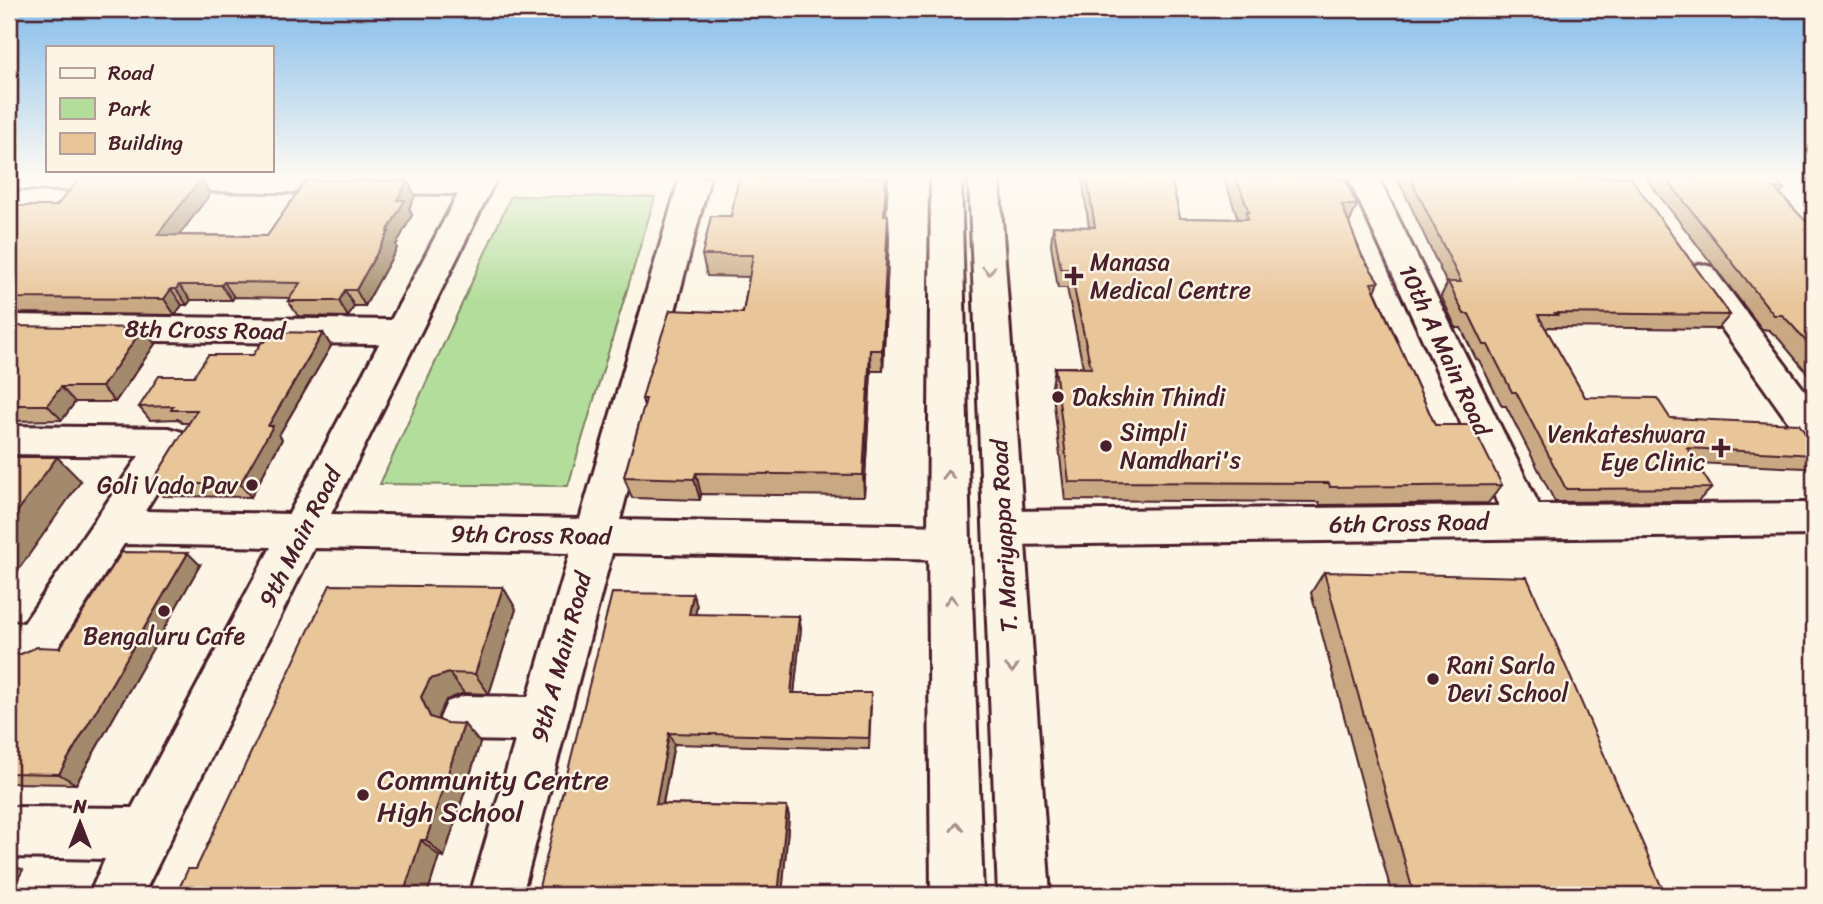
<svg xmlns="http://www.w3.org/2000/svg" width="1823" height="904" viewBox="0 0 1823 904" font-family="Sriracha,sans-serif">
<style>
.green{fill:#b2dd9a;stroke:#7e7e62;stroke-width:2}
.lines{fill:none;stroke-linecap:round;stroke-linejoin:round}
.minor-casing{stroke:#4a1f2b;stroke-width:6}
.secondary-casing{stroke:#4a1f2b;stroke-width:6}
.minor{fill:#fcf5e5;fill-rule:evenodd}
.secondary{fill:#fcf5e5;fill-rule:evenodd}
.wall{fill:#c8a984;stroke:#4a1f2b;stroke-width:2}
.shaded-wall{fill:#a38a6c;stroke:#4a1f2b;stroke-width:2}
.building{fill:#e9c59a;stroke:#4a1f2b;stroke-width:2}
.oneway{stroke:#a38a88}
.poi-dot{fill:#4a1f2b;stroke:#fcf5e5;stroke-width:2.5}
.labels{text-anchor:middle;stroke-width:5;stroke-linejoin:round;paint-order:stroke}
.poi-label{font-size:24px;fill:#4a1f2b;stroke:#fcf5e5;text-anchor:start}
.street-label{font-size:24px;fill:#4a1f2b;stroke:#fcf5e5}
.near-poi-label{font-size:28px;fill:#4a1f2b;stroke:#fcf5e5;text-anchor:start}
</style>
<rect width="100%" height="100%" fill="#fcf5e5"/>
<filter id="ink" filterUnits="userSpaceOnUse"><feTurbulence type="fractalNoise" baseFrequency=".0143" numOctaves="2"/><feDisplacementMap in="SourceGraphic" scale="14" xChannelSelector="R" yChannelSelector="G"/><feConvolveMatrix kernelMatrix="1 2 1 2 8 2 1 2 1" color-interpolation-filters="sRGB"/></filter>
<g filter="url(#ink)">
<path class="green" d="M511,196L655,197L568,486L380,484Z"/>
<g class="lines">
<g class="minor-casing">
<path id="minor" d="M9,177H497L331,514L580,519L680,177H710L620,520L949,526L964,531L970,543L964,555L949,560L612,553L522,895H470L515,741L464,740L447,734L440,718L447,702L464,696L528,697L570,553L314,548L143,895H89L105,859L9,857V807L132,808L271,547L124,544L52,657L36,663L9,662V622L24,623L139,456L9,454V426L169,428L182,432L188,442L145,511L289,514L379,344L9,339V315L391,320L458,194L9,189Z
M1348,177H1378L1539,505L1814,503V535L1004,545L990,540L984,528L990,516L1004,511L1499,506Z
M1768,177H1799L1814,193V220L1803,218Z
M1700,264L1712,267L1814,403V444L1801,440L1684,275L1688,267Z"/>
</g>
<g class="secondary-casing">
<path id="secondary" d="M931,177H961L970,543L983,895H931L928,543Z
M969,177H999L1050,895H998Z"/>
</g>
<use href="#minor" class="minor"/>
<use href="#secondary" class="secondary"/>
</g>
<path class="wall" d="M739,177H888L886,215L889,237L883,371H871L864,496L701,494L700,500L632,498L624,477L644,406L642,399L743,313L749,277L707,276L702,255L731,216Z
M1082,177H1171L1180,218L1238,219L1224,177H1332L1357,205L1349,224L1362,256L1379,282L1375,291L1435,425L1502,485L1488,503L1320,505L1319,502L1065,500L1052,386L1055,367H1083L1067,288H1058L1051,245L1053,226L1089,227Z
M1397,177H1630L1730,315L1718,329L1549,327L1546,329L1585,397L1670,418L1814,447V460L1805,468L1696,463L1712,488L1698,501L1555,502L1506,406H1502L1479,360L1476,359L1461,328H1456L1441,296L1447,284Z
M1645,177H1773L1784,189L1780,194L1814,230V381L1779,339L1769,330L1762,329Z
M201,179L210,194L179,235L267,236L415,196L409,208L412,215L396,245L397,248L365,306H354L348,317L298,316L288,301L290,298L234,297L232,300H191L187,305H182L175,315L9,313V206H56Z
M9,326L155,344L115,402H75L62,420L9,421Z
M323,333L331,346L279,435L282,439L251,497L163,496L151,484L189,423H182L178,419L150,420L139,407L194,376L253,355Z
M200,565L76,784L9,783V654H21L60,648Z
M1324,572L1665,895H1392L1311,593Z
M503,587L516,609L489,694L464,693L446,700L438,717L439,721L480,743L444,857L439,856L427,895H176L196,869Z
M697,606L695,614L801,628L794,693L871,705L869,749L674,744L663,804L787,807L789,817L782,895H537Z"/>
<path class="shaded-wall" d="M886,177H888L885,237L884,215Z
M201,179L210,194L168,250L157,235Z
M408,181L415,196L409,208L412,215L396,245L397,248L365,306L356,290L387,232L397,200Z
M9,187L13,192L9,196Z
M888,215L889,237L883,371L882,350Z
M224,282L234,297L232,300L221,285Z
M179,285L191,300L187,305L176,289Z
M171,289L182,305L175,315L164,299Z
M345,290L354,306L348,317L339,301Z
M143,328L155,344L115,402L102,387Z
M323,333L331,346L279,435L282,439L251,497L240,484L268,426Z
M870,350L871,371L864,496L863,475Z
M61,387L75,402L62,420L47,405Z
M57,457L81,481L9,583V523Z
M696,473L701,494L700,500L694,479Z
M188,553L200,565L76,784L59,774Z
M503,587L516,609L489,694L475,674Z
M693,594L697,606L693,626L689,614Z
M799,616L801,628L793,704L791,693Z
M449,673L464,693L446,700L438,717L446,736L430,717L421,697L430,679Z
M464,724L480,743L444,857L426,840Z
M669,733L674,744L661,813L656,804Z
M787,807L789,817L782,895H778Z
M421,840L439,856L427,895H403Z
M9,863L23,870L9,895Z"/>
<path class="building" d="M82,177L201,179L157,235L267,236L306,180L408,181L397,200H405L387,232H389L356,290H345L339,301H288L300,283L224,282L221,285H179L176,289H171L164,299L9,298V206H56Z
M739,177H886L884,215H888L882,350H870L863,475L696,473L694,479L624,477L646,399H642L648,377L670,310L743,313L753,255H702L711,216H731Z
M1087,177H1171L1180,218L1248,219L1246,212H1249L1236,177H1332L1333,179H1345L1357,205H1342L1362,256L1379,282L1371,283L1435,425H1472L1502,485L1330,487L1329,483L1069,482L1055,367L1091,368L1070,269H1061L1053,226L1095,227Z
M1410,177H1630L1730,315L1555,313L1557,315H1538L1585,397L1657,398L1670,418L1799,424L1814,447V455L1687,448L1712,488L1566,489L1516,392H1512L1488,345H1484L1469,314H1464L1448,282H1461Z
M1665,177H1773L1784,189L1774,188L1814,230V351L1792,325L1782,315H1774Z
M9,326L143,328L102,387H61L47,405H9Z
M271,332L323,333L268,426H273L240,484H151L197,410H171L173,406L139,407L159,376H194L208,355H253L262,342H265Z
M9,457H57L9,523Z
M122,552L188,553L59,774L9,773V654H21L37,647L60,648Z
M1324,572L1527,577L1665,895H1414Z
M330,585L503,587L475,674L449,673L430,679L421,697L430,717L447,723L464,724L426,840H421L403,895H176L188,869H196Z
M612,593L693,594L689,614L799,616L791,693H871L869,738L669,733L656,804L787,807L778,895H537Z"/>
<defs><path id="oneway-chevron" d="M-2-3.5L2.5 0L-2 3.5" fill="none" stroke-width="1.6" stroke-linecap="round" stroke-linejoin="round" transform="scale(1.75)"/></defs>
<g class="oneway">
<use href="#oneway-chevron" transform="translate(989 270) rotate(87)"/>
<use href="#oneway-chevron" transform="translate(948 475) rotate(-90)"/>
<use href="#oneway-chevron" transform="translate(951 600) rotate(-92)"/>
<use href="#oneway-chevron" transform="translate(1012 668) rotate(87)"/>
<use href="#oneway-chevron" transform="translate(957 827) rotate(-91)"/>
</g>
</g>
<linearGradient id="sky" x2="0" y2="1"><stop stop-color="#85bdeb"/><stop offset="0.58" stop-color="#fefaf3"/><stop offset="1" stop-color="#fefaf3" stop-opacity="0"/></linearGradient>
<rect width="1823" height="304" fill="url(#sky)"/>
<g class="poi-dot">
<path d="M1070.5 265.5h7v7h7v7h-7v7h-7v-7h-7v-7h7z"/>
<circle cx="1058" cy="397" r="7"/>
<circle cx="1106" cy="446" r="7"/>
<path d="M1717.5 437.5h7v7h7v7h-7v7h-7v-7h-7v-7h7z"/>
<circle cx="252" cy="485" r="7"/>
<circle cx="164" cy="611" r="7"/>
<circle cx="1433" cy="679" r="7"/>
<circle cx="363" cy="795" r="7"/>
</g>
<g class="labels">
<g class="poi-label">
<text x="1090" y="270">Manasa<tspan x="1090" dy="28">Medical Centre</tspan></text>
<text x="1072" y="405">Dakshin Thindi</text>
<text x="1120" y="440">Simpli<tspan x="1120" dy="28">Namdhari's</tspan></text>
<text x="1705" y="442" text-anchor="end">Venkateshwara<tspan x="1705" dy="28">Eye Clinic</tspan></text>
<text x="238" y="493" text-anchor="end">Goli Vada Pav</text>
<text x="164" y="644" text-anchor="middle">Bengaluru Cafe</text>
<text x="1447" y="673">Rani Sarla<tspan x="1447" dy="28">Devi School</tspan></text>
</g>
<g class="street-label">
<text transform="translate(205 330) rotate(1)" y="8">8th Cross Road</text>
<text transform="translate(1445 350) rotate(65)" y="8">10th A Main Road</text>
<text transform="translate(1409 523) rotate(-1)" y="8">6th Cross Road</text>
<text transform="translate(531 535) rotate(1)" y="8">9th Cross Road</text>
<text transform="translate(1004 536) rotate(-93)" y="8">T. Mariyappa Road</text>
<text transform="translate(300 537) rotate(-63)" y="8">9th Main Road</text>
<text transform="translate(561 657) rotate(-75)" y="8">9th A Main Road</text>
</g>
<g class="near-poi-label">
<text x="377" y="789">Community Centre<tspan x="377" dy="32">High School</tspan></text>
</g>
</g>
<rect width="1823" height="904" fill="none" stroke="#fcf5e5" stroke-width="35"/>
<rect x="18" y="18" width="1788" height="869" fill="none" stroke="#4a1f2b" stroke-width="2.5" filter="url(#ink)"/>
<rect x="46" y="46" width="228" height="126" fill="#fcf5e5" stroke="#b59f9b" stroke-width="2"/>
<rect x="60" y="68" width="35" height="10" fill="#fcf5e5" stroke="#b59f9b" stroke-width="2"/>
<text x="108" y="80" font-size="21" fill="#4a1f2b">Road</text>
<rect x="60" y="98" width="35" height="21" fill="#b2dd9a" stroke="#b59f9b" stroke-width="2"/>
<text x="108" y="116" font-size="21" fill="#4a1f2b">Park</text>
<rect x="60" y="133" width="35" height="21" fill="#e9c59a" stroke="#b59f9b" stroke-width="2"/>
<text x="108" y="150" font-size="21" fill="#4a1f2b">Building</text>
<g transform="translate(80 823)" stroke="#fcf5e5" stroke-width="5" paint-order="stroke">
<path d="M0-5L12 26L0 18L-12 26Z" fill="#4a1f2b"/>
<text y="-10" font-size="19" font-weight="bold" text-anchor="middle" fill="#4a1f2b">N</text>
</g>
</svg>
